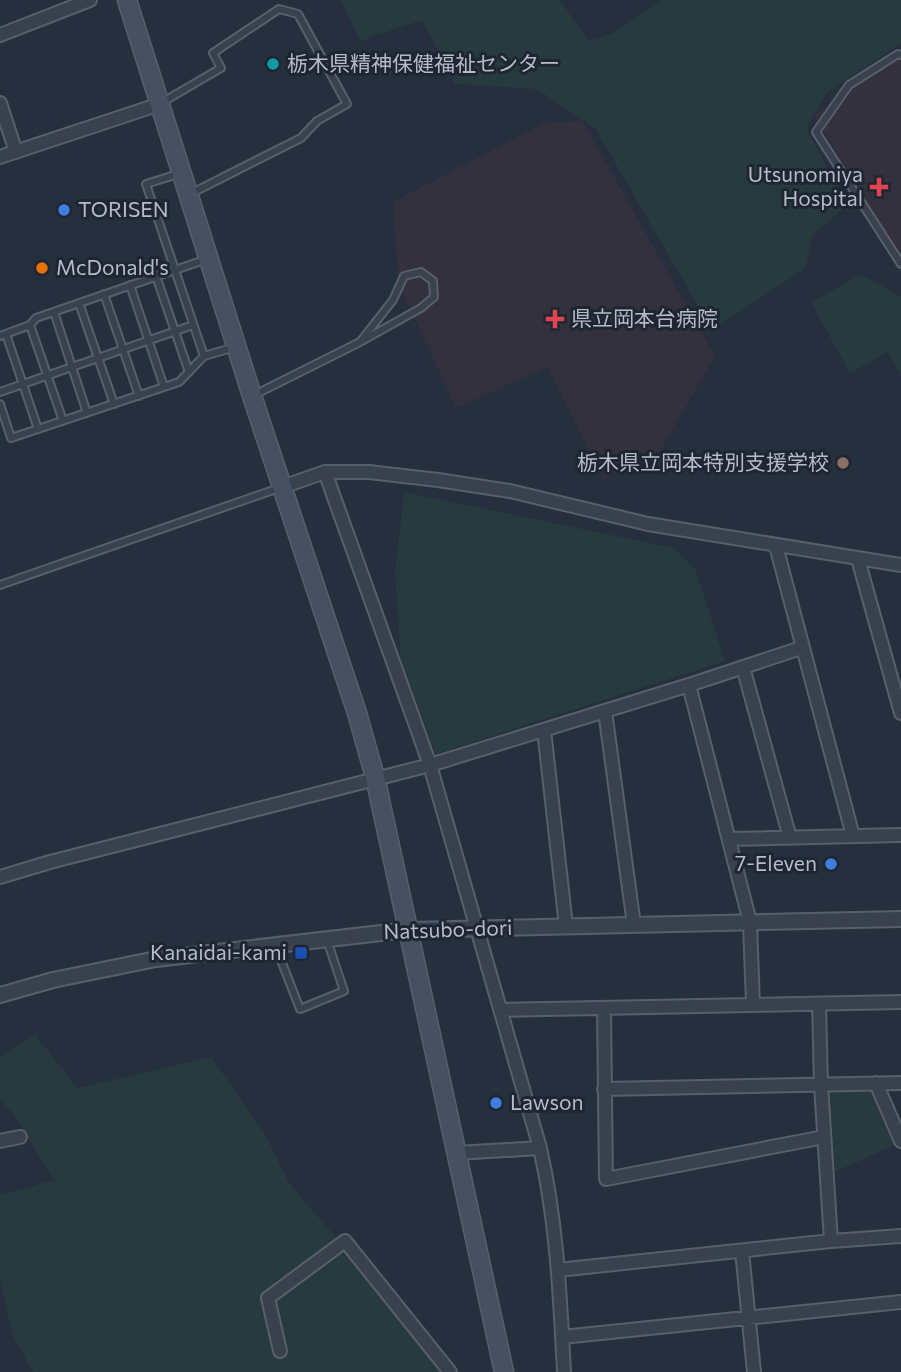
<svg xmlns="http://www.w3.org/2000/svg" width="901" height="1372" viewBox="0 0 901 1372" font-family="Commissioner,'Noto Sans JP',sans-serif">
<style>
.medical{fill:#33313e}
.green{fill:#273b3e}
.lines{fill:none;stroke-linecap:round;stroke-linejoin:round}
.service-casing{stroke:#575f6b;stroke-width:10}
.minor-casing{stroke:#575f6b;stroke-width:16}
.tertiary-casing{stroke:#575f6b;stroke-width:18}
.secondary-casing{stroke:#575f6b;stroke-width:21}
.service{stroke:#39414d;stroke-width:6}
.minor{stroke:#39414d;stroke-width:12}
.tertiary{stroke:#39414d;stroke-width:14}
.secondary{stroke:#475060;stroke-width:18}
.culture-dot{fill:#0f9aa8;stroke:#1e2632;stroke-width:2.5}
.health-dot{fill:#e0444e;stroke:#1e2632;stroke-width:2.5}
.shop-dot{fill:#3f7fe0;stroke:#1e2632;stroke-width:2.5}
.food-dot{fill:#e8710a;stroke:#1e2632;stroke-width:2.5}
.education-dot{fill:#8d6e63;stroke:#1e2632;stroke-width:2.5}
.transit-dot{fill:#1a4fb4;stroke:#1e2632;stroke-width:2.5}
.labels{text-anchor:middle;stroke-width:6;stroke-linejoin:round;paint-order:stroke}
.poi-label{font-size:21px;fill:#b5bcc8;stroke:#1e2632;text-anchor:start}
.street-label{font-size:21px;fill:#b5bcc8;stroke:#1e2632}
</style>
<rect width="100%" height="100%" fill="#252f3d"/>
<path class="medical" d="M901,53V260L814,115Z
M582,120L715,356L660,451L603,479L547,367L456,408L398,282L393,202L542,124Z"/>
<path class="green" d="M341,0H560L588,41L613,33L661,0H901V43L827,93L806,128L847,205L812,236L806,268L712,330L595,128L537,89L455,84L422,20L360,41Z
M861,274L901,297V375L888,352L850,373L811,303Z
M404,492L674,548L695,569L725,661L436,754L401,662L395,574Z
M35,1035L78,1088L211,1057L264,1132L289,1183L405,1318L447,1372H33L12,1334L0,1279V1195L54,1180L13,1114L0,1099V1056Z
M833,1089H875L897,1144L830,1174L826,1096Z"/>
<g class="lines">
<g class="service-casing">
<path id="service" d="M901,55L898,54L849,85L816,132L901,264
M161,103L221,68L213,53L279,9L298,14L347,104L317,121L301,138L190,194
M178,174L146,184L204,356
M156,276L189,372
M130,285L164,387
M104,294L139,396
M79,303L114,404
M54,312L87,413
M30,325L63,421
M6,334L38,429
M0,336L30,325L36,318L207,259
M0,392L193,325
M254,395L360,342L393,300L404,276L421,272L433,281L434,297L421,308L360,342
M0,404L11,438L179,382L204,356L235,347
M0,585L279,488
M275,945L300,1009L344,991L327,940"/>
</g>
<g class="minor-casing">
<path id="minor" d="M0,35L90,0
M0,103L16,152
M0,157L160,104
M325,472L430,765L540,1148L457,1153
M282,487L325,472H369L438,480L510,491L648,524L901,565
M776,546L853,836
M858,559L901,713
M743,667L790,838
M689,685L750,922L753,1005
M605,711L634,925
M544,730L566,926
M729,839L901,835
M0,877L50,862L430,765L689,685L801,648
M819,1004L821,1085L831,1241
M604,1009L606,1179L824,1137
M501,1010L901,1002
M876,1083L901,1141
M604,1089L901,1083
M0,1141L20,1137
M540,1148C557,1222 560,1297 564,1372
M742,1251L754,1372
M558,1270L831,1241L901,1236
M562,1337L901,1302
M280,1351L268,1298L345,1241L450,1372"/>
</g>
<g class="tertiary-casing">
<path id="tertiary" d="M0,995L53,980L156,959L407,930L901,919"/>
</g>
<g class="secondary-casing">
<path id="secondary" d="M127,0L252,396L357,713L375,777L504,1372"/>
</g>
<use href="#service" class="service"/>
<use href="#minor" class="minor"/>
<use href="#tertiary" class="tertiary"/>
<use href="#secondary" class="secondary"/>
</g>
<circle class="culture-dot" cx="273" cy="64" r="7"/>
<g class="health-dot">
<path d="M875.5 176.5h7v7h7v7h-7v7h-7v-7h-7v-7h7z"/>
<path d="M551.5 308.5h7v7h7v7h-7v7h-7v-7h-7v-7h7z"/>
</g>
<g class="shop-dot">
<circle cx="64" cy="210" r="7"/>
<circle cx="831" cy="864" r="7"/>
<circle cx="496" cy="1103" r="7"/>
</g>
<circle class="food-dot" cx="42" cy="268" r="7"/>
<circle class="education-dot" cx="843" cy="463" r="7"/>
<rect class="transit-dot" x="294" y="946" width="14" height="14" rx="3.5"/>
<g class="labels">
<g class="poi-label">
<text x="287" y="71">栃木県精神保健福祉センター</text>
<text x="863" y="182" text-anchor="end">Utsunomiya<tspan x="863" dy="24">Hospital</tspan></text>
<text x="78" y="217">TORISEN</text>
<text x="56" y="275">McDonald's</text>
<text x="571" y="326">県立岡本台病院</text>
<text x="829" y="470" text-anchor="end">栃木県立岡本特別支援学校</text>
<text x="817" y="871" text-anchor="end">7-Eleven</text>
<text x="287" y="960" text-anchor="end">Kanaidai-kami</text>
<text x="510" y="1110">Lawson</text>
</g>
<g class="street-label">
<text transform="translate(448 930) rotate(-2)" y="7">Natsubo-dori</text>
</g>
</g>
</svg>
